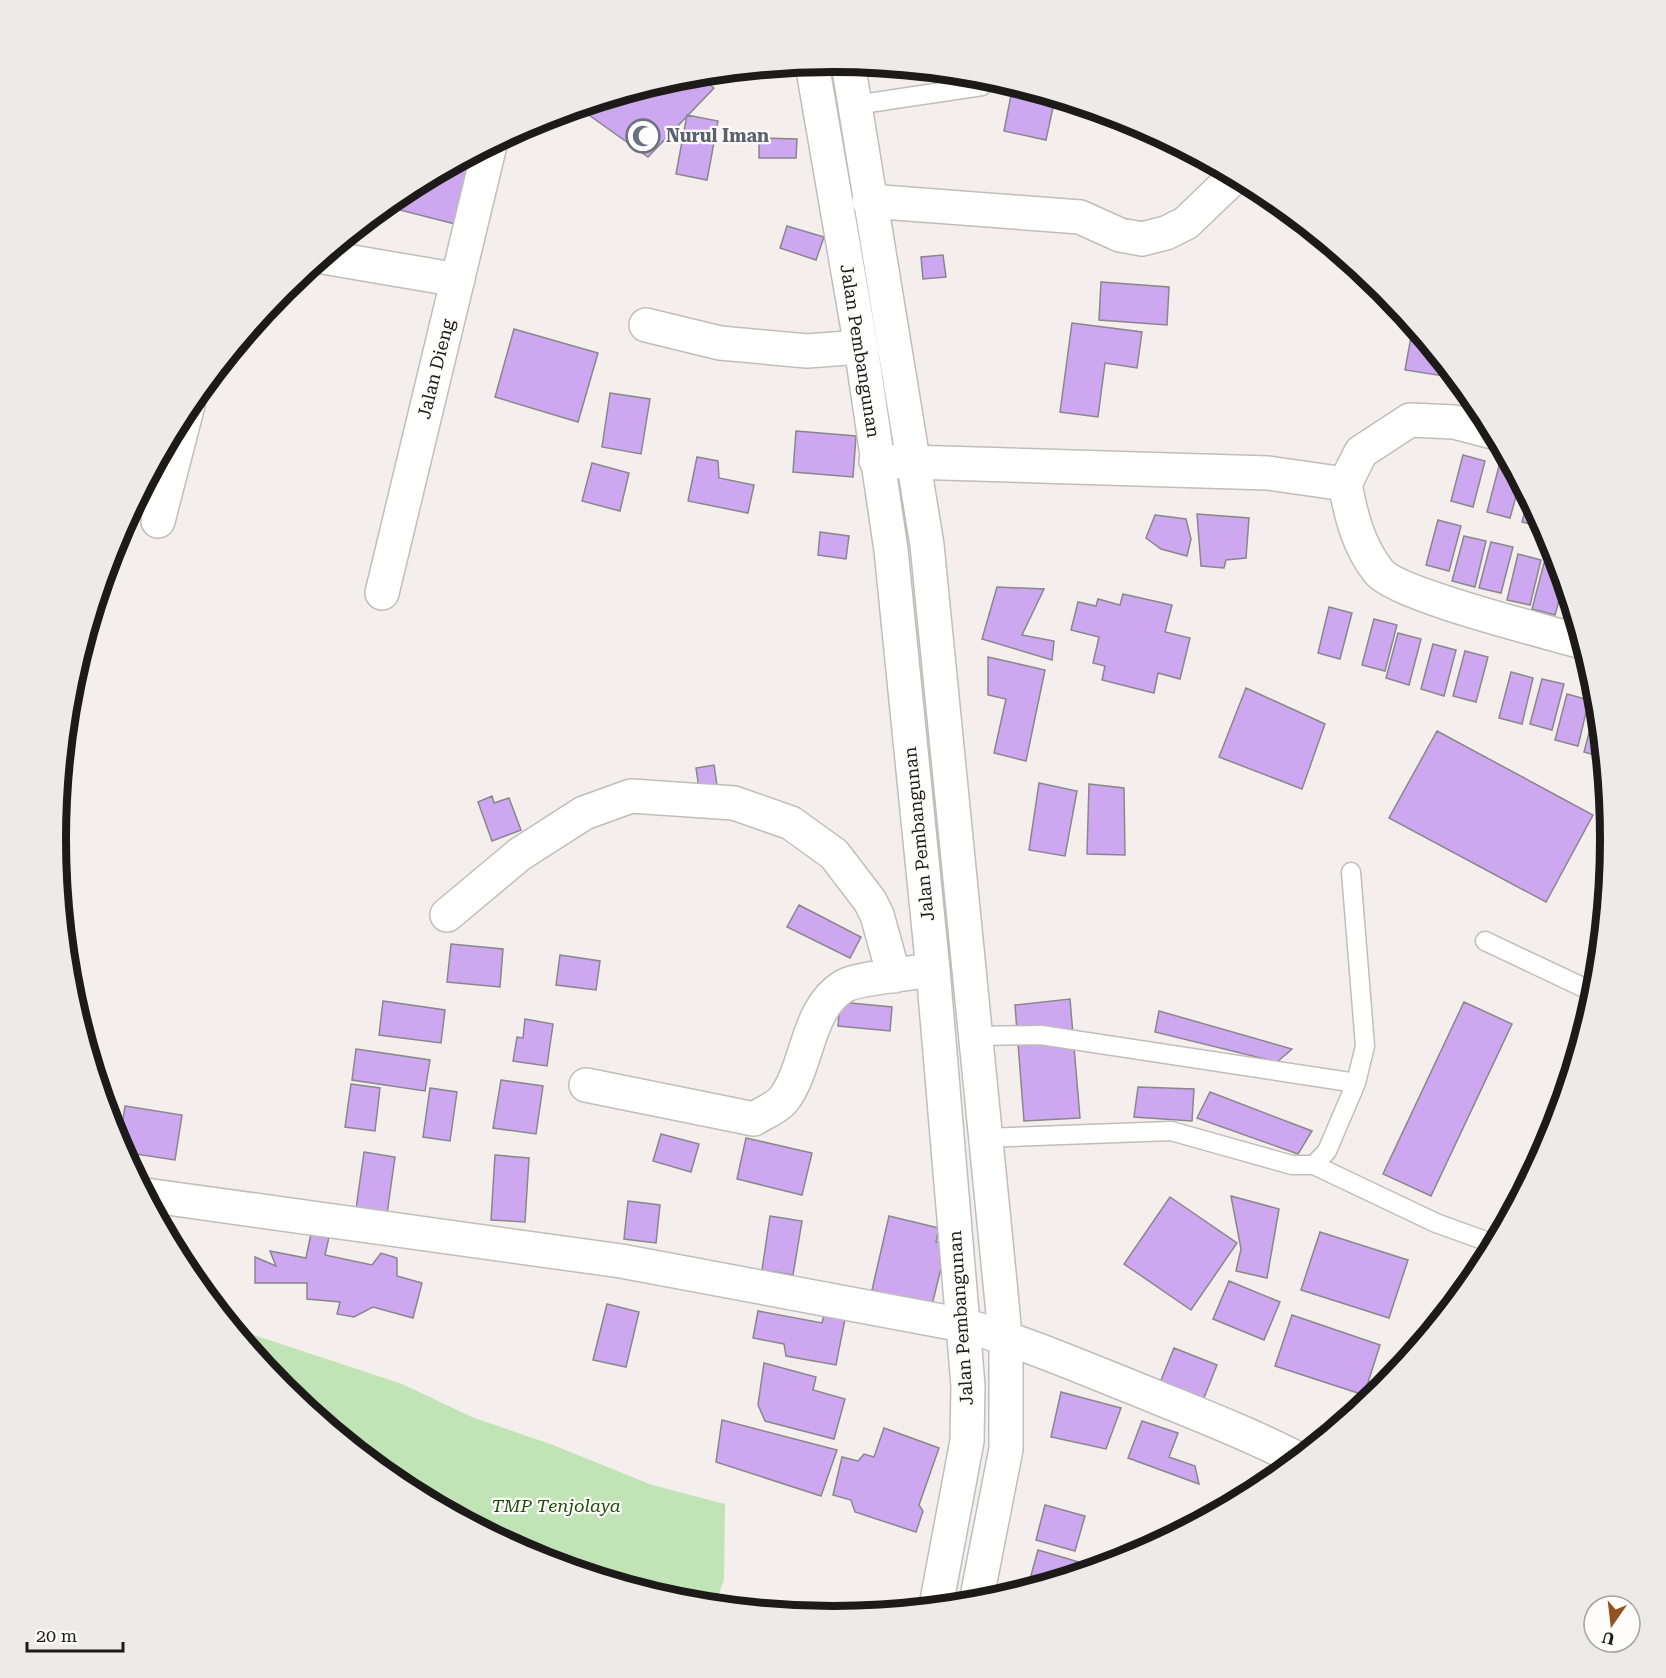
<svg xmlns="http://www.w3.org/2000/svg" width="1666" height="1678" viewBox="0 0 1666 1678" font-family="'Roboto Serif',serif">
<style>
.green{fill:#c0e4b5}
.building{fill:#cda7f0;stroke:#89878b;stroke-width:1.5}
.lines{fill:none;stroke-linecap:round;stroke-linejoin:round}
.service-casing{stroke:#c1bdba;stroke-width:21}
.minor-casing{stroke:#c1bdba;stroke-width:36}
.secondary-casing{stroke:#c1bdba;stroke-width:36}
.service{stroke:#fff;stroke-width:18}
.minor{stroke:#fff;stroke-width:33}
.secondary{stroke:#fff;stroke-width:33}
.labels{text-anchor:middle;stroke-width:4.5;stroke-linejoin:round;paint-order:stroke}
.worship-label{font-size:18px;font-weight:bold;fill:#5b616d;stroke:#fffdfc;text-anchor:start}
.street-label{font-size:18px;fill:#1c1b1a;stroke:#fffdfc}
.park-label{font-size:18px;font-style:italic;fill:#1d4d06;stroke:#fffdfc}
.rim{fill:none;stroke:#1c1b1a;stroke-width:8}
</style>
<rect width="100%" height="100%" fill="#f4efed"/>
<path class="green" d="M251,1334L402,1384L472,1417L553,1445L652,1485L725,1504L724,1580L715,1605L681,1601L535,1557L401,1485L283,1389L247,1345Z"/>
<path class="building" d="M697,75L714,88L648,157L579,108L682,76Z
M1013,85L1055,98L1046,140L1004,131Z
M687,115L718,121L707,180L676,174Z
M759,138L797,139L796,158H759Z
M468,157L459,225L384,206L401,192Z
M787,226L824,237L816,260L780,248Z
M943,255L946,277L923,279L921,257Z
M1101,282L1169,287L1167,325L1099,320Z
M1072,323L1142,332L1137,368L1105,363L1098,417L1060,412Z
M1413,326L1451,372L1450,377L1405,370Z
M514,329L598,353L578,422L495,397Z
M610,393L650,399L641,454L602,447Z
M796,431L856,436L853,477L793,472Z
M1463,455L1485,461L1473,507L1451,501Z
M697,457L718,461L719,478L754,485L748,513L688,501Z
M592,463L629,473L620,511L582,501Z
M1499,466L1513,470L1520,482L1510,518L1487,512Z
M1528,499L1544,528L1522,522Z
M1197,514L1249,518L1246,558L1226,560L1224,568L1201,566Z
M1155,515L1186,519L1191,539L1187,556L1161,549L1146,538Z
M1438,520L1461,526L1449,571L1426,565Z
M820,532L849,536L846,559L818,555Z
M1464,536L1486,541L1475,587L1452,581Z
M1491,542L1513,547L1501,593L1479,588Z
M1518,554L1541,560L1530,605L1507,600Z
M1544,563L1559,567L1564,582L1555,615L1532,609Z
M997,587L1044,589L1022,635L1054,641L1052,660L982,639Z
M1123,594L1172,605L1165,632L1190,638L1180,679L1158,673L1154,693L1102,680L1105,666L1093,663L1099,637L1071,630L1078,602L1096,606L1098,599L1120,605Z
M1568,595L1574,616L1563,613Z
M1329,607L1352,613L1340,659L1318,653Z
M1374,619L1397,625L1385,671L1362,665Z
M1398,633L1421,639L1409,685L1386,678Z
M1433,644L1456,650L1444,696L1421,689Z
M1465,651L1488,657L1476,702L1453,696Z
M988,657L1045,670L1026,761L994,753L1006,699L988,695Z
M1511,672L1533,678L1522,724L1499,718Z
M1542,679L1564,684L1552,730L1530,724Z
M1246,688L1325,724L1302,789L1219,757Z
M1567,694L1589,700L1578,746L1555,740Z
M1596,706H1597L1602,757L1584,752Z
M1437,731L1593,815L1546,902L1389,818Z
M714,765L718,792L700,795L696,768Z
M1039,783L1077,791L1065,856L1029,850Z
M1089,784L1124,788L1125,855L1087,854Z
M492,796L494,803L509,798L521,830L492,841L478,802Z
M799,905L861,937L850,958L787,927Z
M451,944L503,949L500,987L447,982Z
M560,955L600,961L596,990L556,985Z
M1070,999L1080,1118L1024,1121L1015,1005Z
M383,1001L445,1010L441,1043L379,1035Z
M840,1002L892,1007L890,1031L838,1026Z
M1464,1002L1512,1024L1431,1196L1383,1174Z
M1159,1011L1292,1049L1277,1062L1155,1032Z
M525,1019L553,1024L547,1066L513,1061L517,1037L523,1038Z
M356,1049L430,1060L425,1091L352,1080Z
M501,1080L543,1086L536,1134L493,1128Z
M351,1084L380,1088L375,1131L345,1127Z
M1138,1087L1194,1089L1192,1121L1134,1117Z
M430,1088L457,1092L450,1141L423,1137Z
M1210,1092L1312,1131L1298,1154L1197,1118Z
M125,1106L182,1115L175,1160L123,1152L119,1145Z
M110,1121L122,1123L119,1145L115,1136Z
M661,1134L699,1144L691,1172L653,1161Z
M746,1138L812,1153L802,1195L737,1179Z
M364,1152L395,1157L387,1214L356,1209Z
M495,1155L529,1158L525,1222L491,1220Z
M1231,1196L1279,1209L1267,1278L1236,1271L1241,1249Z
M1170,1197L1237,1243L1191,1310L1124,1264Z
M628,1201L660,1205L656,1243L624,1239Z
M770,1216L802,1221L793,1275L762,1270Z
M889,1216L939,1228L936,1242L947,1244L932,1305L872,1290Z
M313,1224L331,1228L325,1255L372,1265L381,1253L397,1258V1276L422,1283L413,1318L373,1307L354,1317L337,1314L340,1302L307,1299V1283H255V1257L276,1266L270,1251L306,1258Z
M1320,1232L1408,1260L1389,1318L1301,1290Z
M1229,1281L1280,1302L1264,1340L1213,1319Z
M607,1304L639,1312L626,1367L593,1360Z
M825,1310L846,1314L836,1365L786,1356L784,1344L753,1338L758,1311L822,1323Z
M1292,1315L1380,1345L1364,1395L1275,1366Z
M1174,1348L1217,1365L1202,1403L1159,1385Z
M764,1363L816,1377L813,1390L845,1399L834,1439L765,1421L758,1405Z
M1061,1392L1121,1408L1106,1449L1051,1437Z
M722,1420L837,1450L821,1496L716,1462Z
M1142,1421L1178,1433L1169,1457L1195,1466L1199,1484L1128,1458Z
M884,1428L939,1448L919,1505L923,1511L916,1532L855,1512L851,1500L833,1495L842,1457L858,1461L864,1454L874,1457Z
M1045,1505L1085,1516L1075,1551L1036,1540Z
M1038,1550L1089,1565L1087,1570L1046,1583L1030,1579Z"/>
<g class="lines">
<g class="service-casing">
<path id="service" d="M855,105L982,86
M1485,941L1595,993
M976,1036L1041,1035L1356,1083
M986,1138L1171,1131L1292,1165H1314L1327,1151L1356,1083L1365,1046L1351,872
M1314,1165L1436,1223L1494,1244"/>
</g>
<g class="minor-casing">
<path id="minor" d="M869,201L1080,217L1120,235L1142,239L1166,233L1186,223L1235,176
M323,257L458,280
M646,325L720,343L807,351L861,347
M876,461L1268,473L1345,484C1351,515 1358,546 1379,572C1398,595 1545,631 1582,642
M1345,484L1361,452L1410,420L1454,422L1493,432
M158,521L188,405
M382,593L490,145
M447,915L520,854L584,813L631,796L734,803L791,823L834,854L870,901L877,915L894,976
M586,1085L754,1119C763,1113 778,1107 784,1099C809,1065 806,1009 844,986C856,979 900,975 916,972
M146,1195L621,1261L963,1325C1024,1342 1081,1367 1139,1390C1192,1412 1246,1432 1298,1459"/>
</g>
<g class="secondary-casing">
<path id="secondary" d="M848,63L927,545L1002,1303L1006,1349V1449L976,1602
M812,64L861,347L891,550L933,970L963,1325L968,1386L967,1441L936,1606"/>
</g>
<use href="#service" class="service"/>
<use href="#minor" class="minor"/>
<use href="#secondary" class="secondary"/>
</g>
<defs>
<g id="mosque-ring" transform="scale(1.725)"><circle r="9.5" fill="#fffdfc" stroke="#6b7280" stroke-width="1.5"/><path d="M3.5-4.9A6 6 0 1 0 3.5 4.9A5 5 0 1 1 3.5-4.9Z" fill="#6b7280"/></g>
</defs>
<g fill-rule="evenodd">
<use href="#mosque-ring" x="643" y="136"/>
</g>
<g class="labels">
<g class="worship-label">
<text x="666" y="142">Nurul Iman</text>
</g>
<g class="street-label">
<text transform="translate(860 351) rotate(81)" y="6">Jalan Pembangunan</text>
<text transform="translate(436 369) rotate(-76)" y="6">Jalan Dieng</text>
<text transform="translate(919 834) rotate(-96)" y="6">Jalan Pembangunan</text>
<text transform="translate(961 1318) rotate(-94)" y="6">Jalan Pembangunan</text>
</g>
<g class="park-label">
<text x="556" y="1512">TMP Tenjolaya</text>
</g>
</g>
<path d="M0 0H1666V1678H0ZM66 839a767 767 0 1 1 1534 0a767 767 0 1 1-1534 0Z" fill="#edebea" fill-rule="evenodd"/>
<path class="rim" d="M66 839a767 767 0 1 1 1534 0a767 767 0 1 1-1534 0Z"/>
<g transform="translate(1612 1624) rotate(194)"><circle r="28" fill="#fffdfc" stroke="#a4a3a2" stroke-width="1.5"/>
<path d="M0-4.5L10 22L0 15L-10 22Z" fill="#945220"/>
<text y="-9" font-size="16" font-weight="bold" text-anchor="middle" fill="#1c1b1a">U</text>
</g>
<path d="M27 1642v9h96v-9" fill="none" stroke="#1c1b1a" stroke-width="3"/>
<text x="36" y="1642" font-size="18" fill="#1c1b1a" stroke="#fffdfc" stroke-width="4.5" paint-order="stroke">20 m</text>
</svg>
